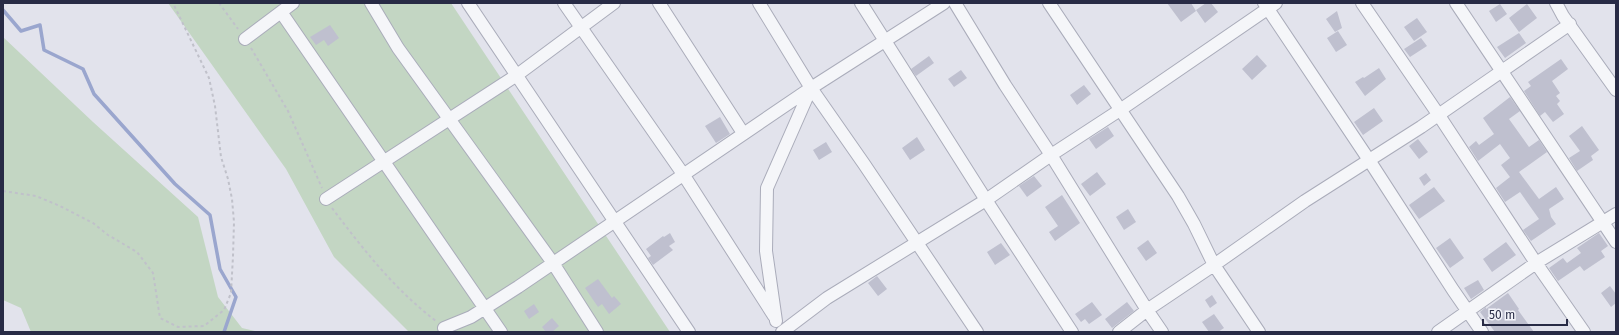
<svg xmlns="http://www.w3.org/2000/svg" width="1619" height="335" viewBox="0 0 1619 335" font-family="'Fira Sans',sans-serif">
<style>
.green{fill:#c3d6c3}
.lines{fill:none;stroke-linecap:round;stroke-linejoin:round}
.stream{stroke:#9aa6ce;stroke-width:3.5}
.building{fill:#bfc0cf}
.street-casing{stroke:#aaacba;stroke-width:14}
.path{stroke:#c0c1ca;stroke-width:2;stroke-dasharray:3 3;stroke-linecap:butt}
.street{stroke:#f5f6f9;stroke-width:12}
</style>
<rect width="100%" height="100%" fill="#e2e3ec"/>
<path class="green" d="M168,3H451L670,332H409L334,257L286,169Z
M3,37L93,122L198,217L218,297L242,328L259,332H31L21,308L3,300Z"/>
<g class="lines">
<path class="stream" d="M3,10L21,31L40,25L44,50L83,69L94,94L175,184L210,215L220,269L236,297L224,332"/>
</g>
<path class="building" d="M1167,3H1191L1196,11L1181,22Z
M1206,3H1211L1218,12L1205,23L1196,10Z
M1500,4L1507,14L1496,22L1489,11Z
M1527,4L1537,18L1519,32L1509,18Z
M1337,11L1342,28L1335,32L1326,19Z
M1417,18L1427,32L1414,41L1404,27Z
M330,25L339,38L328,46L324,40L316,45L310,37Z
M1338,31L1347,45L1336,52L1327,38Z
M1519,33L1526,43L1505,58L1497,47Z
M1421,38L1427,46L1410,57L1404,49Z
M1257,55L1267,66L1252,80L1242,69Z
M929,56L934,63L916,76L911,69Z
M1561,59L1568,69L1552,81L1560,93L1556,96L1560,101L1557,104L1564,114L1553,122L1545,112L1540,116L1524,91L1531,86L1528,82Z
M1379,68L1386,79L1365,96L1355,82L1363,77L1364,78Z
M961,70L967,78L954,87L948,79Z
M1084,85L1091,94L1077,105L1070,95Z
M1510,97L1520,111L1509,119L1529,147L1539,140L1547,152L1519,172L1539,199L1556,187L1564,199L1549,209L1551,217L1556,224L1531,241L1523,230L1539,219L1520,192L1505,202L1496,188L1510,177L1501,165L1510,158L1500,144L1478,161L1469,147L1476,141L1479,145L1494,134L1483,118Z
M1374,108L1383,121L1363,135L1354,122Z
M720,117L730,134L716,143L705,126Z
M1582,126L1599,150L1591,156L1593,160L1577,171L1569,158L1580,151L1569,136Z
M1108,127L1114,136L1096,149L1089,139Z
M917,137L925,150L910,160L902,148Z
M1418,139L1428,152L1419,159L1409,146Z
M826,142L832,152L819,160L813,150Z
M1097,172L1106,184L1090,196L1081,184Z
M1426,173L1431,180L1424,186L1419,178Z
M1034,176L1042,186L1027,197L1019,186Z
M1434,187L1445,201L1419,219L1409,205Z
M1062,195L1080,223L1055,241L1049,232L1058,226L1045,207Z
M1128,209L1136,222L1124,230L1116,217Z
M670,233L675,242L669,246L673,250L653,265L648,258L651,256L646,249L663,236L664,237Z
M1599,233L1608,246L1601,251L1605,257L1584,271L1580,266L1558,281L1549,268L1563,258L1567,263L1581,253L1577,248Z
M1450,238L1464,258L1450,268L1436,248Z
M1148,240L1157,253L1146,261L1137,248Z
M1506,242L1516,255L1492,272L1483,259Z
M1001,243L1010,255L995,265L987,252Z
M877,276L887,289L878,296L868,283Z
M598,279L612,298L614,296L621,304L609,314L602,304L598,307L585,288Z
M1478,280L1484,290L1471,299L1464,288Z
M1610,286L1616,294V303L1611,307L1601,293Z
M1508,293L1519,309L1518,310L1534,332H1495L1480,312L1486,307V309Z
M1212,295L1217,303L1210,308L1205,300Z
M1092,302L1102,315L1089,324L1085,319L1081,322L1075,314Z
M1127,302L1134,311L1112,328L1105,319Z
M534,304L539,312L529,319L524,311Z
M1214,314L1224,328L1218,332H1209L1202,322Z
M552,318L559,326L552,332H546L542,327Z"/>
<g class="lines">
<g class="street-casing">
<path id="street" d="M371,3L398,48L553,263L597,332
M468,3L689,332
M564,3L683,174L774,316
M659,3L743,133
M759,3L811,88L864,164L977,332
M861,3L986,200L1072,332
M955,3L1005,85L1051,155L1147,310L1162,332
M1049,3L1178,196L1194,224L1214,265L1259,332
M1264,3L1369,160L1453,290L1482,332
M1362,3L1438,114L1536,263L1584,332
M1456,3L1616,242
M1556,3L1563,16L1616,90
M281,12L501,332
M245,39L293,3
M326,199L517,75L614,3
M776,321L766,251L767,188L811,88L944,3
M444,328L471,317L518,287L811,88
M782,332L827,298L986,200L1051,155L1120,110L1276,3
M1119,332L1147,310L1214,265L1305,201L1421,127L1570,24
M1438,332L1536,263L1616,214"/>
</g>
<path class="path" d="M219,3L238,29
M251,48L288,111L322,188
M3,191L36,196L60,206L93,223L108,235L137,252L153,273L160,318L178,327L204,326L224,310L231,293L233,256L234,222L232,199L228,179L221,157L215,106L209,78L173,3
M332,208C363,249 395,290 436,321"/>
<use href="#street" class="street"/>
</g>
<rect width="1619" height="335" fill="none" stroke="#282b45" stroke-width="8"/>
<path d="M1483 319v6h84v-6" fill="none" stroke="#282b45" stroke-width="2"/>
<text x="1489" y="319" font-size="12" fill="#282b45" stroke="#f2f3f9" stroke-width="3" paint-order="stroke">50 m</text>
</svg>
